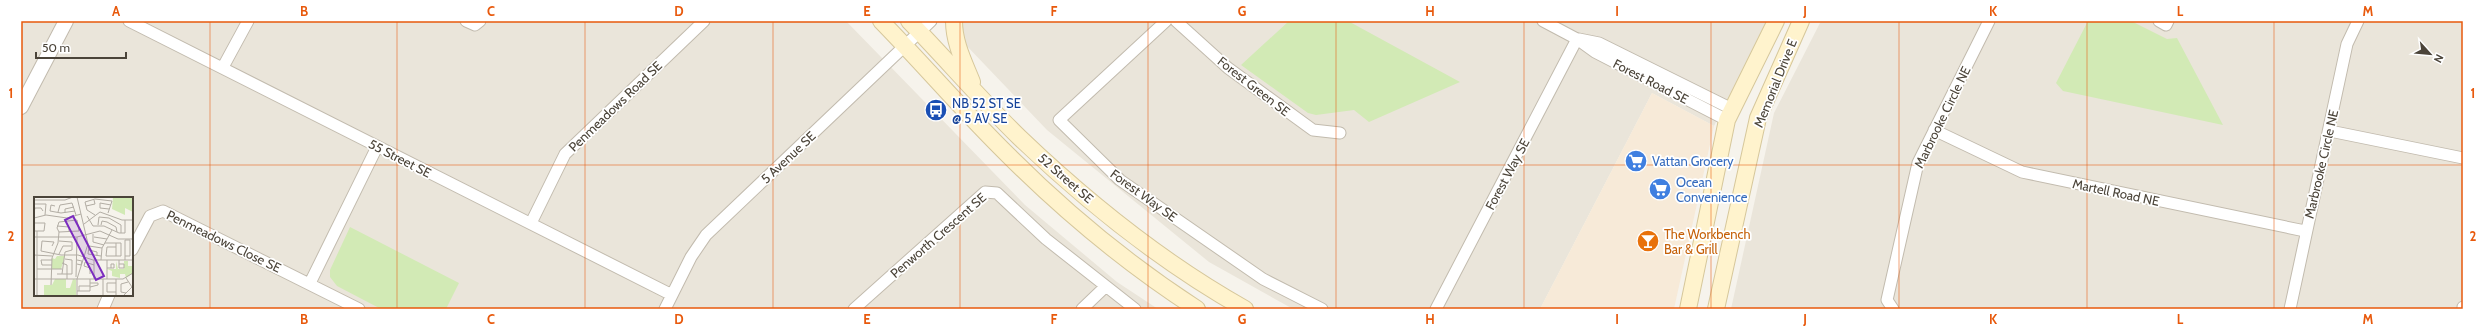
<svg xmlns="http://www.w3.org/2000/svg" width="2484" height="330" viewBox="0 0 2484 330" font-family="Cabin,sans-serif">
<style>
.residential{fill:#eae5da;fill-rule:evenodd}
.commercial{fill:#f7ead8}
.green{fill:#d2eab5}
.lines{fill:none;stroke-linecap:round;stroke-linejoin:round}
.minor-casing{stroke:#c2bbae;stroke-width:13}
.tertiary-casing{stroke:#c2bbae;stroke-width:16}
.secondary-casing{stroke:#d6c79b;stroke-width:18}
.minor{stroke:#fff;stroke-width:11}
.tertiary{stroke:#fff;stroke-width:14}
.secondary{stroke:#fff3cd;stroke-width:16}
.grid{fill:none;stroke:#e8590c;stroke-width:1;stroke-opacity:0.55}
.labels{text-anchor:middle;stroke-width:3.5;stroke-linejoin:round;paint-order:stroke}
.street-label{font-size:13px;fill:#4b4439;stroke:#fff}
.transit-label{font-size:13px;fill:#164399;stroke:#fff;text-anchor:start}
.shop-label{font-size:13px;fill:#366cbe;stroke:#fff;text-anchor:start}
.food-label{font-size:13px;fill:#c56008;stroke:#fff;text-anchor:start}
.inset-road{fill:none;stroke:#b2ada4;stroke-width:1}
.view{fill:#7b2cbf;fill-opacity:0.15;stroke:#7b2cbf;stroke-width:2}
.inset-edge{fill:none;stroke:#4b4439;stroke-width:2}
.neatline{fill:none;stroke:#e8590c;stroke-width:1.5}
.grid-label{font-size:13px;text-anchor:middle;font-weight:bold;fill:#e8590c}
</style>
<rect width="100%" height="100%" fill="#f6f3ec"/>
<path class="residential" d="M21,21H846L1025,205L1117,282L1158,309H21ZM35,198H132V295H35Z
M943,21H1767L1714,126L1652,93L1540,309H1293L1209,262L1047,130Z
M1821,21H2463V309H1731L1774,113Z"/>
<path class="commercial" d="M1652,93L1714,126L1674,309H1540Z"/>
<path class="green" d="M1289,21H1348L1460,82L1369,122L1354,110L1316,115L1308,113L1241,65Z
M2088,21H2131L2167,39L2177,38L2223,125L2063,91L2056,83Z
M350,227L459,283L446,309H381L337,286L330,277V270Z"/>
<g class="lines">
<g class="minor-casing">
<path id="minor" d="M129,21L672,295
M466,21L475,25L480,21
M1166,21L1059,120L1120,180L1263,279L1322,309
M1176,21L1228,68L1313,130L1340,133
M1543,21L1577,39L1595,52L1727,120
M2159,21L2166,25L2168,21
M1579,39L1599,43L1732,109
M223,67L248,21
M1934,130L2022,172L2305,231
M2330,131L2463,158
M531,223L565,154L704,21
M132,250L150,216L163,211L359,309
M310,283L377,147
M103,309L109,295
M665,309L691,257L706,235L931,21
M854,309L985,192L997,193L1046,239L1135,309
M1082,309L1105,287
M1436,309L1577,39
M1893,309L1887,300L1918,163L1989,21
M2290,309L2347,44L2358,21
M2463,309V307"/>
</g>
<g class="tertiary-casing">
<path id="tertiary" d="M21,107L66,21"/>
</g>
<g class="secondary-casing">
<path id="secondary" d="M881,21C924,65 964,112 1008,155C1066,213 1129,265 1197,309
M909,21C946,59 981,100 1019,137C1087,202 1163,263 1245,309
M954,21C954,43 964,62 972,82
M1688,309L1727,120L1776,21
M1716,309L1758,118L1801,21"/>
</g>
<use href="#minor" class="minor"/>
<use href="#tertiary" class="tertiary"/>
<use href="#secondary" class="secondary"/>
</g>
<path class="grid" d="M210,21V309M397,21V309M585,21V309M773,21V309M960,21V309M1148,21V309M1336,21V309M1524,21V309M1711,21V309M1899,21V309M2087,21V309M2274,21V309M21,165H2463"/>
<defs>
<g id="bus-disc" transform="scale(1.15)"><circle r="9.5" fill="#1a4fb4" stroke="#fff"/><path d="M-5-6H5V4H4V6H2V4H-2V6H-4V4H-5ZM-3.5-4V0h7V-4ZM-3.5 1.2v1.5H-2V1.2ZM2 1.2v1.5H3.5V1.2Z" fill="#fff"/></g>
<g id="supermarket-disc" transform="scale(1.15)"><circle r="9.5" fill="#3f7fe0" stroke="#fff"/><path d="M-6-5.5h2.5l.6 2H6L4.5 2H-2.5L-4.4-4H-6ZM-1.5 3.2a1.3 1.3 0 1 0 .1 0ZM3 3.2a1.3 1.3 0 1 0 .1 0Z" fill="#fff"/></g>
<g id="bar-disc" transform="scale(1.15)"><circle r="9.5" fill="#e8710a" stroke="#fff"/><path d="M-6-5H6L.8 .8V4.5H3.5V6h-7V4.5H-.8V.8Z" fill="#fff"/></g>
</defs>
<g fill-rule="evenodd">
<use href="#bus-disc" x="936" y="110"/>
<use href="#supermarket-disc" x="1636" y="161"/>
<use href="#supermarket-disc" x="1660" y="189"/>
<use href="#bar-disc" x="1648" y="241"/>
</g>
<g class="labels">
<g class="street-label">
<text transform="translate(1651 81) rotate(27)" y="5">Forest Road SE</text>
<text transform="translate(1775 83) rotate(-68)" y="5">Memorial Drive E</text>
<text transform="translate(1254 86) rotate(38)" y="5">Forest Green SE</text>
<text transform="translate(615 106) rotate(-44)" y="5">Penmeadows Road SE</text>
<text transform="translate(1942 117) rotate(-64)" y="5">Marbrooke Circle NE</text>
<text transform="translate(788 157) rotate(-43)" y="5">5 Avenue SE</text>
<text transform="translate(400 158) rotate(27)" y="5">55 Street SE</text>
<text transform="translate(2321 164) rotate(-77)" y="5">Marbrooke Circle NE</text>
<text transform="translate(1507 174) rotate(-62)" y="5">Forest Way SE</text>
<text transform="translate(1066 178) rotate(41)" y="5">52 Street SE</text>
<text transform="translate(2116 192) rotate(12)" y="5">Martell Road NE</text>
<text transform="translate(1144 195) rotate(36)" y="5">Forest Way SE</text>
<text transform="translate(938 235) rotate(-41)" y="5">Penworth Crescent SE</text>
<text transform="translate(224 241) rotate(26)" y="5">Penmeadows Close SE</text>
</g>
<g class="transit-label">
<text x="952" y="108">NB 52 ST SE<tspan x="952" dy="15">@ 5 AV SE</tspan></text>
</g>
<g class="shop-label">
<text x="1652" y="166">Vattan Grocery</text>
<text x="1676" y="187">Ocean<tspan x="1676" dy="15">Convenience</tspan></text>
</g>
<g class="food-label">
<text x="1664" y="239">The Workbench<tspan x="1664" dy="15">Bar &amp; Grill</tspan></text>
</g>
</g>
<g transform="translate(34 197)">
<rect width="99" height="99" fill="#f6f3ec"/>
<path d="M79,0H99V15L91,11V18L78,12ZM23,59H31L27,72H18V61L21,62ZM82,64L84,72H90V64H94V69H99V76L92,81L91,77H86V81L78,79V74L73,72H82ZM21,82H32V91H36L39,82L42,83V99H10V88H18Z" fill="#d2eab5"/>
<path class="inset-road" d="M0,3H31L39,0M0,7H12L11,18M21,9L17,8L16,14L27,16L41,14M52,9L61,7L60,3M75,12L66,11V6L77,8M0,15L1,11H7L9,14M24,15L26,8L38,6L42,18M31,16V12L40,10M61,18L53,13L51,5L61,2L78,4L74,16M53,19L59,29H70L85,36H91V23M0,21L12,18L33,21L47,17M43,23L45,34L25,35L23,31L25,25ZM0,26H11L10,34H0M50,27L66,15L88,23H99M64,28L65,20L75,21L87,28V36M67,28L68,24L73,25L82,30L83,35M23,29L35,30V34M59,37V45L70,48M0,40H43L66,34L84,42H99M60,40L73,42M25,44L38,45V53L31,55L28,77M71,46H87V59H72L73,50H82M82,46V59M18,49L20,45L8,44L7,54L27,58H44L59,63H99M55,53L63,55V59M25,57L29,49H37M0,58L18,59M67,59L54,57L55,49L68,51M91,59H96V43H91V63M18,63H7L8,68H18M60,63V82M67,63L68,51L78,33M73,63V82M85,63V71H90V67H85M28,66L33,68V82M43,67L47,68L48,64L43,63M73,71H80V67H77V71M3,72H28M23,77H38V63L31,62M56,77V71L50,69L51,65L60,68M42,80L43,40M0,82H89L99,76M56,86H64V88L56,90M17,88L18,61L24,46L25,35M43,94H56V82M45,94V89H56M82,95H73V86H82M92,96L87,95V87L94,85M3,99V34M43,99V82L54,47L43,0M69,99V82M82,99V82M89,99L98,90L92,81"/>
<path class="view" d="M39,19L70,79L62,83L31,23Z"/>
<rect width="99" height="99" class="inset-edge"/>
</g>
<rect width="2484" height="330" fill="none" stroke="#ffffff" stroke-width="44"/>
<g transform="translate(2430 54) rotate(117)" stroke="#ffffff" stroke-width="3" paint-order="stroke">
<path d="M0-3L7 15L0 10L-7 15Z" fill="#4b4439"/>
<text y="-6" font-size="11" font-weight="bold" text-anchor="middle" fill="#4b4439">N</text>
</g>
<path d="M36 52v6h90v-6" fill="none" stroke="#4b4439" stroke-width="2"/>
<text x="42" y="52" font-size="12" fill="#4b4439" stroke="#ffffff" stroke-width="3" paint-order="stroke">50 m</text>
<rect x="22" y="22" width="2440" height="286" class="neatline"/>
<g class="grid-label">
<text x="116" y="16">A</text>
<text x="304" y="16">B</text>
<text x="491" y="16">C</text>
<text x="679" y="16">D</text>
<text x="867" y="16">E</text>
<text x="1054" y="16">F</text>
<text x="1242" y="16">G</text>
<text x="1430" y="16">H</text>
<text x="1617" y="16">I</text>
<text x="1805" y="16">J</text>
<text x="1993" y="16">K</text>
<text x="2180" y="16">L</text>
<text x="2368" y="16">M</text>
<text x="11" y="98">1</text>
<text x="2473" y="98">1</text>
<text x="11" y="241">2</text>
<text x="2473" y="241">2</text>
<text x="116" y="324">A</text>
<text x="304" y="324">B</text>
<text x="491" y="324">C</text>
<text x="679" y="324">D</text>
<text x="867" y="324">E</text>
<text x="1054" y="324">F</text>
<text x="1242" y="324">G</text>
<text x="1430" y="324">H</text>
<text x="1617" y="324">I</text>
<text x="1805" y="324">J</text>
<text x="1993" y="324">K</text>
<text x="2180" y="324">L</text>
<text x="2368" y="324">M</text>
</g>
</svg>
